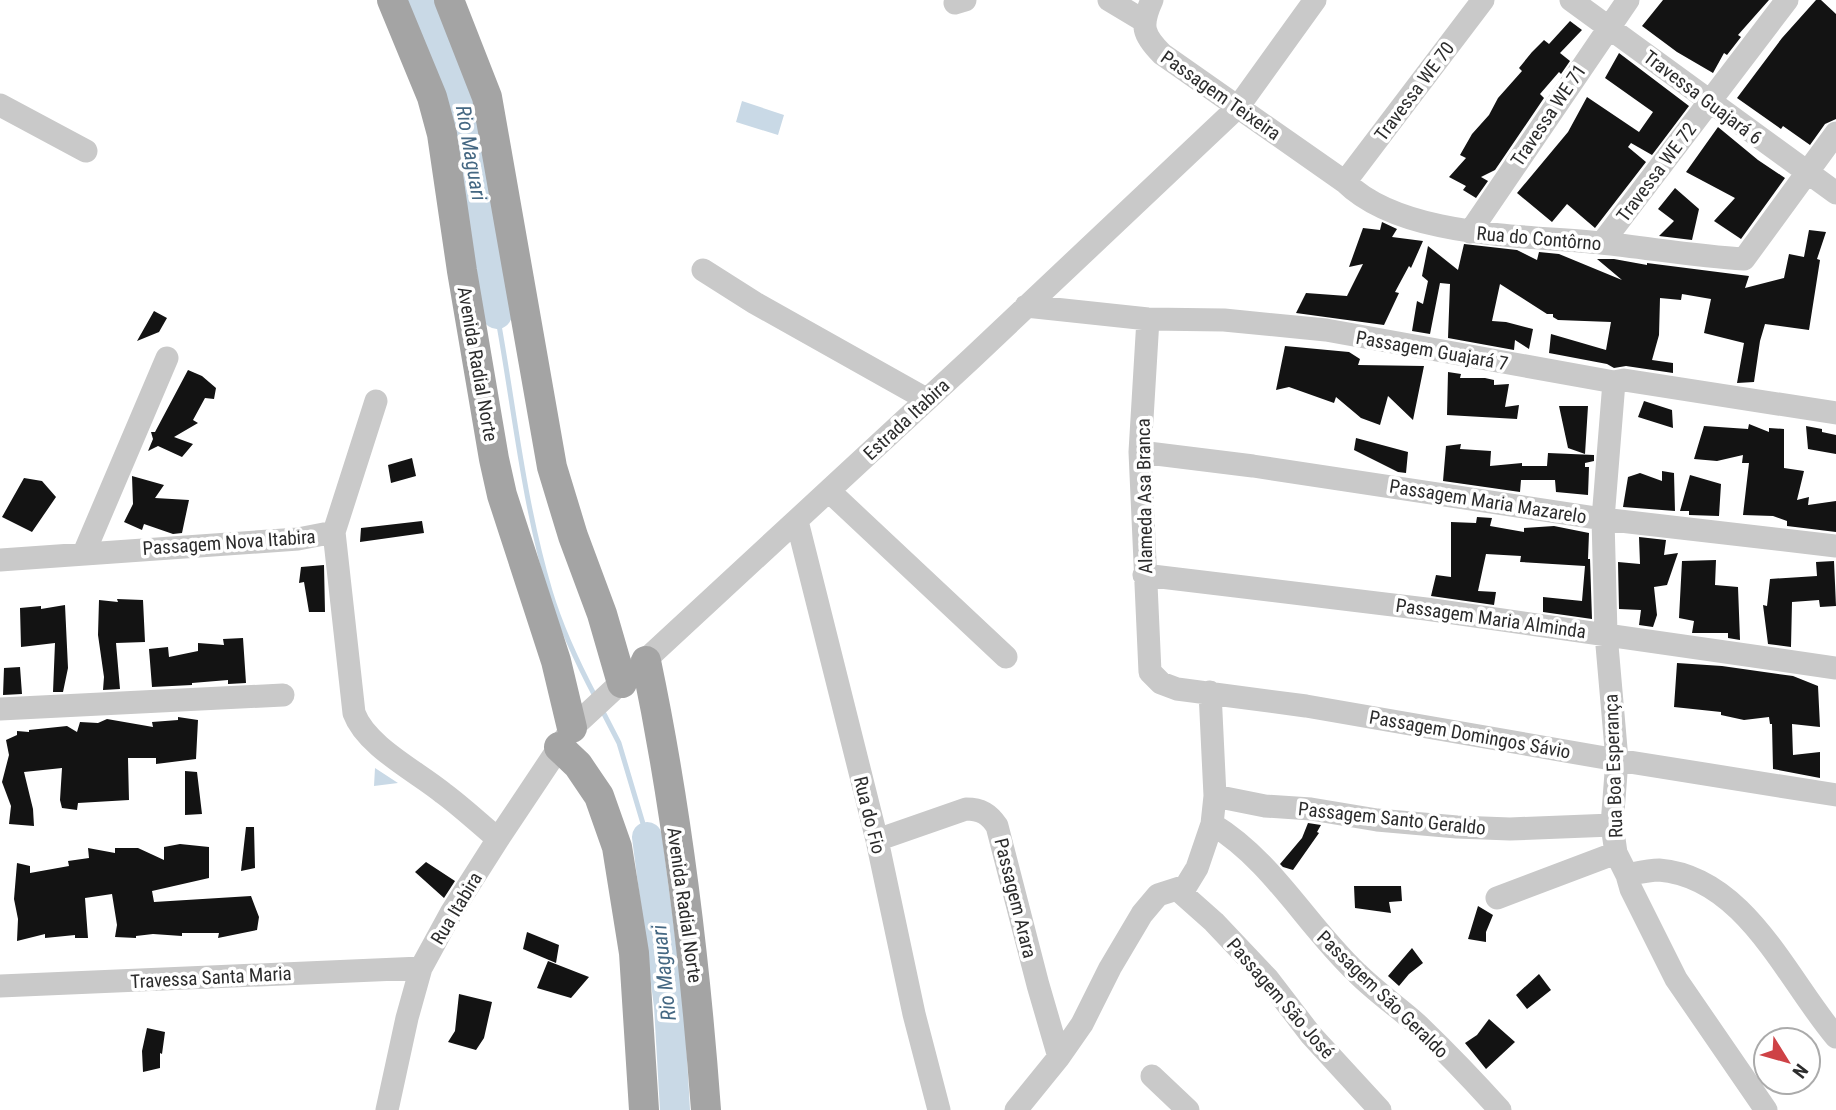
<svg xmlns="http://www.w3.org/2000/svg" width="1836" height="1110" viewBox="0 0 1836 1110" font-family="'Roboto Condensed',sans-serif">
<style>
.water{fill:#c9d9e6}
.lines{fill:none;stroke-linecap:round;stroke-linejoin:round}
.stream{stroke:#c9d9e6;stroke-width:5}
.river{stroke:#c9d9e6;stroke-width:30}
.building{fill:#131313}
.minor{stroke:#c9c9c9;stroke-width:23}
.major{stroke:#a4a4a4;stroke-width:30}
.labels{text-anchor:middle;stroke-width:7;stroke-linejoin:round;paint-order:stroke}
.street-label{font-size:19px;fill:#2c2c2c;stroke:#fff}
.water-label{font-size:21px;font-style:italic;fill:#456883;stroke:#fff}
</style>
<rect width="100%" height="100%" fill="#fff"/>
<path class="water" d="M742,101L784,115L778,135L736,122Z
M375,768L398,783L374,786Z"/>
<g class="lines">
<path class="stream" d="M497,314C514,406 523,501 550,591C561,628 578,664 596,698
M602,710L619,743L647,837"/>
<path class="river" d="M418,0L463,100L473,181L497,314
M647,837L669,1006L675,1110"/>
</g>
<path class="building" d="M1663,0H1769L1738,35L1741,37L1727,55L1724,53L1713,73L1677,52L1642,26Z
M1816,0H1821L1836,14V119L1825,124L1810,145L1783,126L1781,129L1737,98L1782,38Z
M1570,21L1582,30L1560,53L1570,61L1561,74L1559,72L1540,94L1544,98L1495,170L1481,177L1488,181L1476,198L1463,190L1466,186L1449,177L1466,158L1460,155L1472,134L1489,115L1498,98L1522,71L1519,68L1532,52L1544,40L1549,44Z
M1619,53L1689,106L1652,155L1631,143L1628,147L1646,162L1595,228L1567,204L1552,222L1517,193L1568,132L1587,97L1639,132L1653,112L1605,78Z
M1718,127L1758,160L1785,178L1741,239L1714,221L1735,198L1686,172Z
M1675,188L1699,209L1692,240L1659,236L1674,221L1658,209Z
M1382,222L1397,229L1392,237L1423,241L1411,268L1409,266L1395,292L1399,293L1384,325L1296,313L1306,293L1347,296L1363,264L1349,267L1363,228L1380,230Z
M1809,230L1826,232L1817,259L1820,260L1809,330L1765,324L1760,341L1754,382L1737,383L1744,343L1704,333L1711,299L1682,294L1681,300L1660,298L1659,335L1652,360L1673,363V373L1626,366L1614,368L1607,364L1549,353L1551,334L1606,350L1611,322L1558,320L1553,317V314H1547L1500,284L1492,321L1506,322L1533,329L1529,349L1515,340L1514,350L1448,338L1450,284L1440,283L1430,334L1412,331L1417,301L1423,304L1428,281L1422,276L1428,246L1458,270L1464,244L1517,250L1537,260L1539,252L1559,254L1622,280L1597,259H1614L1647,265V263L1749,276L1745,288L1784,278L1789,254L1804,257Z
M154,311L167,318L159,332L137,341Z
M1285,346L1349,352L1360,359L1358,365L1424,366L1413,420L1388,396L1380,425L1361,418L1336,397L1334,403L1289,387L1276,390Z
M188,370L202,376L216,388L214,399L205,398L193,420L198,423L174,437L193,444L182,457L158,446L148,451L153,439L151,432H155Z
M1448,372L1461,374L1460,378H1485L1494,380V385L1509,384L1505,407L1519,405L1517,419L1447,415Z
M1644,401L1672,410L1673,428L1638,417Z
M1559,406H1588L1585,454L1568,448Z
M1749,424L1769,432V428L1784,429V468L1804,471L1797,500L1809,497L1808,505L1836,501V532L1787,526V521L1773,516L1743,515L1749,463H1742L1743,455L1717,461L1694,459L1704,426L1748,429Z
M1806,426L1822,429V432L1836,435V454L1808,449Z
M1356,438L1408,452L1406,473L1398,472L1354,450Z
M1461,444L1460,449L1491,451L1490,466L1522,463V466H1547L1548,453L1594,455V461L1585,463V467H1589L1588,495L1556,492L1555,480H1521L1520,492L1443,481L1446,446Z
M412,458L416,476L391,483L388,465Z
M1662,471L1674,473L1675,511L1623,507L1628,477L1640,473L1662,481Z
M1690,475L1721,484L1719,516L1689,515V511H1680Z
M132,476L164,485L155,498L189,500L182,533L173,534L144,524L142,530L124,522L133,504Z
M24,478L42,481L56,497L32,532L2,517Z
M1477,517L1492,518L1490,526L1524,532V528L1554,526L1589,533L1588,559H1590L1592,619L1543,612V597L1582,601L1585,566L1520,562L1521,556L1486,554L1478,591L1496,592L1494,605L1431,596L1436,575L1451,577V522L1476,523Z
M422,521L424,533L360,542L361,528Z
M1639,537L1666,540L1664,555L1678,553L1667,585L1654,587L1657,615L1653,627L1639,625L1641,610L1619,609L1618,562L1640,564Z
M1716,560L1715,585L1738,587L1740,640L1728,638V633H1692L1694,621L1679,618L1682,561Z
M1834,561L1836,606L1820,607L1819,600L1792,602L1791,647L1768,644L1763,605L1767,606L1770,579L1817,576L1816,562Z
M324,565L325,612H309L304,582L299,583L301,567Z
M117,599L143,600L145,642L116,643L120,689L103,690L104,677L98,635L99,600L118,602Z
M65,605L68,668L63,692H53L55,643L21,647L20,608L41,606V609Z
M243,638L246,683L228,684V680L192,683V685L152,687L149,649L168,647L169,657L198,651V643L224,645L223,639Z
M1677,663L1722,666L1793,676L1818,686L1820,727L1792,724L1793,755L1820,752V778L1773,769L1772,724H1770L1769,717L1744,720L1721,715V712L1674,707Z
M20,667L22,694L3,695L4,668Z
M178,717L198,720L196,759L156,764V758H128L129,800L78,803L77,810L62,808L60,800L62,768L24,772L33,809L34,826L9,824L11,806L2,782L9,755L6,740L17,735V731L29,732V730L67,726L77,732L80,722L98,723L107,719L153,727L152,722L178,720Z
M185,771L197,772L202,814L185,815Z
M1308,823L1321,825L1317,832L1319,833L1293,870L1283,867L1280,864L1302,838Z
M246,827H254L255,868L241,871Z
M180,844L209,847V878L152,891L154,902L251,896L259,917L257,930L218,938L219,933H182V936L153,934L136,936V938L115,937L117,925L112,894L85,898L88,938H75V935L45,938V934L17,941L18,919L14,899L17,863L30,866V873L69,866L68,861L89,858L88,848L115,853V848H138L164,860V847Z
M426,862L455,881L444,898L415,872Z
M1354,886H1401L1402,901L1389,902L1391,913L1355,908Z
M1478,906L1493,915L1486,932V942L1468,939Z
M527,932L559,945L556,963L523,949Z
M1412,948L1423,963L1409,974L1399,986L1388,976Z
M548,961L589,977L571,998L537,988Z
M1539,974L1551,990L1527,1009L1516,995Z
M459,994L492,1002L484,1038L476,1050L448,1042L455,1031Z
M1489,1019L1515,1042L1486,1069L1465,1043L1477,1035Z
M147,1028L165,1032L162,1054L160,1053V1068L143,1072L142,1051Z"/>
<g class="lines">
<path class="minor" d="M1109,0L1144,21
M1152,0C1140,26 1143,35 1162,54L1345,182C1402,238 1525,235 1601,243C1649,248 1696,256 1744,259L1836,133
M1571,0L1836,193
M955,3L965,0
M0,105L86,151
M1345,182L1483,0
M1470,232L1628,0
M1602,243L1787,0
M703,270L755,303L926,399
M1026,306L1148,319L1224,320L1326,330L1614,382L1624,380L1836,413
M1148,319L1140,452L1150,672L1161,683L1177,689L1306,706L1617,760L1836,795
M1614,382L1603,519L1606,634L1617,760L1612,825L1616,853L1627,875L1631,889L1676,979L1766,1110
M376,401L334,532L354,713C366,746 416,771 443,793C462,807 480,824 498,839
M1140,452L1253,466L1603,519L1836,546
M829,491L1006,657
M797,521L877,840L914,1014L939,1110
M84,553L167,358
M0,560L298,539L334,532
M1144,575L1426,609L1836,668
M0,709L283,695
M1215,796L1265,806L1311,809L1377,820L1457,827L1510,829L1612,825
M1212,824C1273,861 1306,925 1357,973C1376,992 1398,1007 1418,1025C1446,1052 1474,1081 1500,1110
M877,840L966,809C981,809 989,814 997,826L1038,985L1059,1057
M1627,875C1637,873 1649,870 1659,870C1745,877 1786,978 1836,1037
M1178,890L1214,922L1268,979L1311,1035L1380,1110
M1497,898L1616,853
M0,986L421,968
M1152,1076L1188,1110
M387,1110L407,1018L421,968L451,913L498,839L572,728L971,359L1238,107L1315,0
M1016,1110L1059,1057L1082,1024L1110,968L1142,914L1158,895L1186,886L1197,868L1212,824L1215,796L1210,692"/>
<path class="major" d="M392,0L432,97L442,134L462,271L494,459L502,495L556,661L572,728
M449,0L487,97L552,467L573,536L602,614L622,683
M646,661C677,809 695,959 706,1110
M559,747L578,765L599,796L617,847L634,953L644,1110"/>
</g>
<g class="labels">
<g class="street-label">
<text transform="translate(1414 91) rotate(-53)" y="7">Travessa WE 70</text>
<text transform="translate(1221 95) rotate(35)" y="7">Passagem Teixeira</text>
<text transform="translate(1703 97) rotate(37)" y="7">Travessa Guajará 6</text>
<text transform="translate(1548 115) rotate(-56)" y="7">Travessa WE 71</text>
<text transform="translate(1656 172) rotate(-53)" y="7">Travessa WE 72</text>
<text transform="translate(1539 238) rotate(5)" y="7">Rua do Contôrno</text>
<text transform="translate(1432 350) rotate(10)" y="7">Passagem Guajará 7</text>
<text transform="translate(478 364) rotate(80)" y="7">Avenida Radial Norte</text>
<text transform="translate(906 419) rotate(-43)" y="7">Estrada Itabira</text>
<text transform="translate(1144 496) rotate(-91)" y="7">Alameda Asa Branca</text>
<text transform="translate(1488 501) rotate(9)" y="7">Passagem Maria Mazarelo</text>
<text transform="translate(229 542) rotate(-4)" y="7">Passagem Nova Itabira</text>
<text transform="translate(1491 618) rotate(8)" y="7">Passagem Maria Alminda</text>
<text transform="translate(1470 734) rotate(10)" y="7">Passagem Domingos Sávio</text>
<text transform="translate(1613 766) rotate(-92)" y="7">Rua Boa Esperança</text>
<text transform="translate(870 815) rotate(76)" y="7">Rua do Fio</text>
<text transform="translate(1392 818) rotate(6)" y="7">Passagem Santo Geraldo</text>
<text transform="translate(1016 898) rotate(76)" y="7">Passagem Arara</text>
<text transform="translate(685 905) rotate(82)" y="7">Avenida Radial Norte</text>
<text transform="translate(456 908) rotate(-59)" y="7">Rua Itabira</text>
<text transform="translate(211 977) rotate(-3)" y="7">Travessa Santa Maria</text>
<text transform="translate(1383 994) rotate(44)" y="7">Passagem São Geraldo</text>
<text transform="translate(1281 998) rotate(49)" y="7">Passagem São José</text>
</g>
<g class="water-label">
<text transform="translate(471 153) rotate(80)" y="7">Rio Maguari</text>
<text transform="translate(664 973) rotate(-96)" y="7">Rio Maguari</text>
</g>
</g>
<g transform="translate(1787 1061) rotate(127)"><circle r="33" fill="#ffffff" stroke="#ababab" stroke-width="2"/>
<path d="M0-5L12 26L0 18L-12 26Z" fill="#ce4246"/>
<text y="-10" font-size="19" font-weight="bold" text-anchor="middle" fill="#2c2c2c">N</text>
</g>
</svg>
